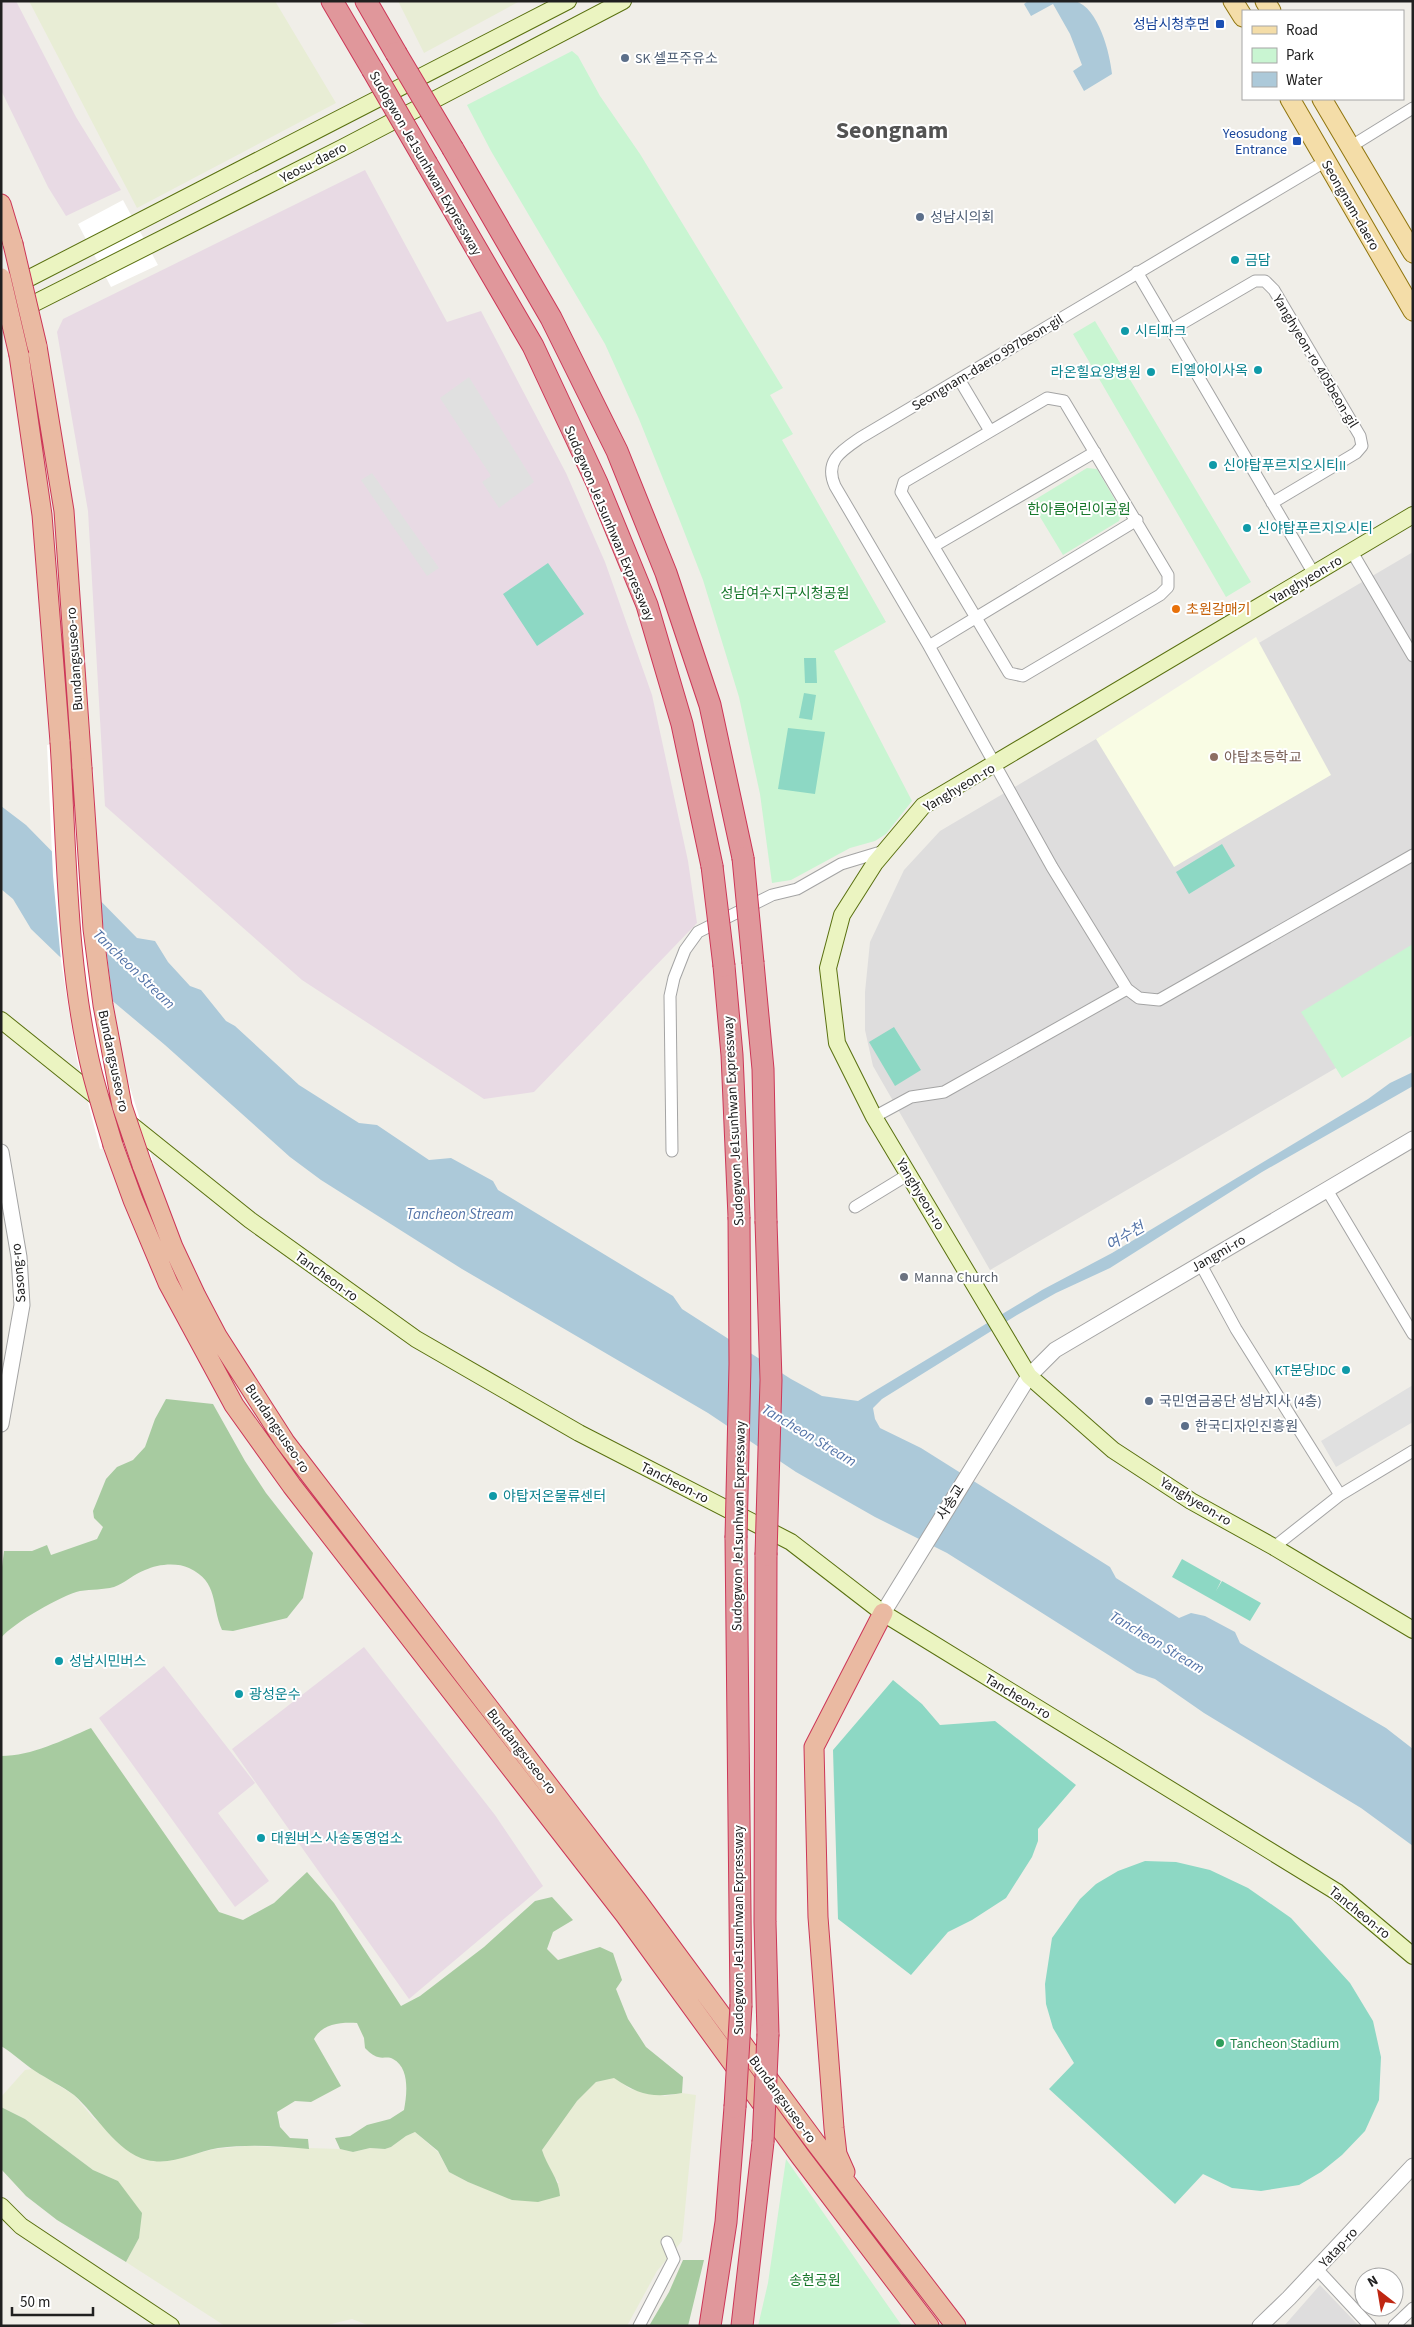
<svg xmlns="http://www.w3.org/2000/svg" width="1414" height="2327" viewBox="0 0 1414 2327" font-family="'Source Sans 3','Noto Sans KR',sans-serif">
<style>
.residential{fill:#dedddd}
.industrial{fill:#e8dae4}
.education{fill:#f9fce4}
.farmland{fill:#e8edd5}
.forest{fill:#a7cba0}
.park{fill:#c9f5d2}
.pitch{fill:#8dd8c4}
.parking{fill:#e0e0e0}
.water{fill:#acc9d9}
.pier{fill:#fff}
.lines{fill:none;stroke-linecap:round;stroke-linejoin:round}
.minor-casing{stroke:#a4a4a4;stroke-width:13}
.tertiary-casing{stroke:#a4a4a4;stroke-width:17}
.secondary-casing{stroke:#59700f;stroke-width:18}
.primary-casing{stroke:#8f740d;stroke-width:21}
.trunk-casing{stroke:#cc3657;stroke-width:21}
.motorway-casing{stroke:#cc3657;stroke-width:23}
.minor{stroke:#fff;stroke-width:11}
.tertiary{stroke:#fff;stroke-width:15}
.secondary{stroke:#ebf4c1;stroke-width:16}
.primary{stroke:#f4dda8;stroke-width:19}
.trunk{stroke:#eabaa2;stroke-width:19}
.motorway{stroke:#e0979b;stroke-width:21}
.trunk-bridge-casing{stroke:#cc3657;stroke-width:21;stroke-linecap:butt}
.motorway-bridge-casing{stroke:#cc3657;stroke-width:23;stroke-linecap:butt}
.trunk-bridge{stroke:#eabaa2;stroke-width:19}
.motorway-bridge{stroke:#e0979b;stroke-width:21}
.transit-dot{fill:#1a4fb4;stroke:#fff;stroke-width:2}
.service-dot{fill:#5c6f8a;stroke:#fff;stroke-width:2}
.culture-dot{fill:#0f9aa8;stroke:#fff;stroke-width:2}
.food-dot{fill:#e8710a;stroke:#fff;stroke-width:2}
.education-dot{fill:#8d6e63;stroke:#fff;stroke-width:2}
.worship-dot{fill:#6b7280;stroke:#fff;stroke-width:2}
.leisure-dot{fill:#2e9e5b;stroke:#fff;stroke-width:2}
.labels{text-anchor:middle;stroke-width:4;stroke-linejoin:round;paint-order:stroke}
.transit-label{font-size:14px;fill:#164399;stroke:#fff;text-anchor:end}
.service-label{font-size:14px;fill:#4e5e75;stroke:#fff;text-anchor:start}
.street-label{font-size:14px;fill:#202020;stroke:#fff}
.culture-label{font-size:14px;fill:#0d838f;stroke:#fff;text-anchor:start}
.park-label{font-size:14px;fill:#16772a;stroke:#fff}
.food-label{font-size:14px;fill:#c56008;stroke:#fff;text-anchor:start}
.education-label{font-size:14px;fill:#785e54;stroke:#fff;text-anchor:start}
.worship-label{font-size:14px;fill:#5b616d;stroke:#fff;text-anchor:start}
.leisure-label{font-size:14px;fill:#27864d;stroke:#fff;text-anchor:start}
.water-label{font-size:15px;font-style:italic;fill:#5474a8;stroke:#fff}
.town-label{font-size:24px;font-weight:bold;fill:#535353;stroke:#fff}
</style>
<rect width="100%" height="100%" fill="#f0eee8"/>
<path class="residential" d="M1413,552V1023L990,1270L873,1066L865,1030V992L870,942L904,870L940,831Z
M1320,2285L1359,2326H1284Z"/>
<path class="industrial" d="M1,1H16L76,117L121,190L66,216L48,187L1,90Z
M365,170L447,322L481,311L566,473L605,562L652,695L688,861L697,923L534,1092L484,1099L302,980L105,806L88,511L57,332L63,319Z
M364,1647L495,1815L543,1886L409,1999L232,1749Z
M164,1666L255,1783L218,1813L269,1881L235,1907L99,1718Z"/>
<path class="education" d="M1256,637L1331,775L1174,867L1096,739Z"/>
<path class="farmland" d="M29,1H275L336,103L137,208Z
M398,1H520L424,53Z
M32,2069L74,2095L94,2119L166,2161L215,2149L247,2146L340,2149L353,2152L370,2148L385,2149L391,2147L406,2136L415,2132L438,2152L449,2172L468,2182L489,2190L559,2183L547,2166L542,2150L577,2101L596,2082L614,2077L630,2089L665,2096L682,2093L696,2095L682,2241L657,2271L627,2326H370L352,2319L323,2326H225L126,2262L139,2238L118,2181L93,2170L25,2119L1,2107V2097L25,2070Z"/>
<path class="forest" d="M166,1399L213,1404L245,1461L266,1493L313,1553L303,1598L287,1618L233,1631L222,1630C211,1605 219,1582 189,1568C177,1562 157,1564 145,1570C134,1574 125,1583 114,1587C103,1590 92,1589 80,1591C62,1595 13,1623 1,1638V1575L4,1551H32L47,1545L51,1555L97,1539L103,1527L94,1518L93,1511L106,1479L117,1467L133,1460L145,1447L155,1419Z
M91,1728L219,1912L243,1920L274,1903L307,1872L334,1903L401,2006L420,1996L484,1947L535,1901L552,1897L573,1920L553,1932L547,1949L558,1960L600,1947L613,1953L622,1980L616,1989L628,2019L646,2047L683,2077L682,2093C652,2098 639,2095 614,2078L596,2082L577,2101L542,2150C547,2167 559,2178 560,2196L538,2202L512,2200L468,2182L449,2172L438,2151L415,2132L406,2136L391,2147L385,2149L370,2148L353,2152L340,2149L335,2138L350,2136L367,2125L390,2119L404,2110C407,2094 410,2068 393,2059C388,2056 383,2059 378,2057C373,2056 368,2051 365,2048L364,2038L357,2023C340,2022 322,2024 314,2039L341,2086L311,2102L295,2101L277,2112L280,2127L290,2138L308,2139L309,2149C278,2146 249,2144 218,2148C194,2152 173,2166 147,2160C116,2152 96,2114 74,2095C62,2086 47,2079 35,2071C23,2063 13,2053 1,2046V1756C32,1756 63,1740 91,1728Z
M1,2107L25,2119L93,2170L118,2181L142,2213L139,2238L126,2262L57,2220L26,2196L1,2169Z
M683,2260H704L688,2326H649L669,2292Z"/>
<path class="park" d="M572,51L578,56L600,96L640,154L783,388L770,395L793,434L782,440L886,622L834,651L912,801L886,834L875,841L850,848L791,880L772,883L760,794L739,697L703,580L678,516L639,419L605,344L491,151L467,105Z
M1095,321L1251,582L1226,597L1073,334Z
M1087,468L1097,469L1122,512L1119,521L1063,555L1031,502Z
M1413,944V1035L1342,1078L1301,1012Z
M786,2159L902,2326H758L768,2283Z"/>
<path class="pitch" d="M548,563L584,614L537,646L503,594Z
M804,658H816L817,683H805Z
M804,693L816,695L812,720L799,718Z
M788,728L825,732L815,794L778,789Z
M1222,844L1235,866L1189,894L1176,872Z
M894,1027L921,1070L895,1086L869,1042Z
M1182,1559L1221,1581L1216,1591L1222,1581L1261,1603L1250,1621L1172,1577Z
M893,1680L922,1704L940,1725L995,1721L1076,1785L1038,1829V1841L1032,1857L1006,1898L972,1920L948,1932L911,1975L838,1919L833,1750Z
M1145,1861L1176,1862L1210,1870L1248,1888L1291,1918L1350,1983L1373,2021L1381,2057L1379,2100L1365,2131L1342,2155L1321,2172L1299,2185L1261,2191L1232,2188L1203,2174L1175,2204L1049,2089L1074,2063L1053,2028L1046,2004L1045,1984L1052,1938L1080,1899L1096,1884L1118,1871Z"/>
<path class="parking" d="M469,377L534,482L499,508L482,482L491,476L440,398Z
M372,473L439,568L427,576L361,480Z
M1413,1385V1422L1336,1467L1321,1441Z"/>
<path class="water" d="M1028,1C1041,1 1063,0 1075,1C1099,8 1110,54 1112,74L1084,91L1073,71L1082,65L1070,34L1053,4L1031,16L1024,4Z
M1,806L26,825L137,938L155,941L168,962L190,986L201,990L226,1021L235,1026L299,1085L359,1123L377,1125L429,1160L451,1158L493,1181L498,1190L673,1296L682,1309L791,1379L822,1396L858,1401L1042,1290L1112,1253L1368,1099L1390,1083L1413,1072V1086L1262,1172L1110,1268L1056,1293L1017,1315L882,1399L873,1408L875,1419L880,1428L921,1448L1110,1567L1116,1578L1179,1618L1191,1613L1205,1616L1235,1632L1240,1643L1386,1728L1413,1749V1846L1361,1808L1204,1713L1155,1679L1137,1673L947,1553L875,1517L796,1472L708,1413L462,1269L321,1180L290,1157L165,1045L59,956L31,929L13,899L1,889Z"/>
<path class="pier" d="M123,200L158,265L111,287L78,224Z
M60,742L69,743L71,770L93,768L99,892L116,1028L128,1081L153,1161L130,1168L113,1145L100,1149L77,1060L61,961L53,876L47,745Z"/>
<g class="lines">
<g class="minor-casing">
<path id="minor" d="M1350,147L1413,108
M1137,272L1314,574
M1171,330L1255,281H1265L1274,290L1360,436L1362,446L1356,453L1272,503
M959,379L990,431
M1047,398L1064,401L1168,575V587L1160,595L1023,676L1009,673L901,492L904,482Z
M934,546L1095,452
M1352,552L1413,656
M929,646L1137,520
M1127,989L1052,867L929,646L835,486C824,461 841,451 860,438L1326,161
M874,1117L911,1097L944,1092L1127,989L1139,998L1159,1000L1413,855
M672,1151L670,996L674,978L685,950L698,932L772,895L797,889L841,864L884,851
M1327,1190L1413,1334
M855,1207L909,1174
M1200,1263L1236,1329L1340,1495
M1274,1547L1340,1495L1413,1451
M1317,2269L1370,2326
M639,2326L674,2259L667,2242
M1394,2326L1413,2308"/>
</g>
<g class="tertiary-casing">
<path id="tertiary" d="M1,1152L19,1257L22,1305L1,1424
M883,1613L1029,1376L1055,1350L1413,1139
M1260,2326L1289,2298L1413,2166"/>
</g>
<g class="secondary-casing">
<path id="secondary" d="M12,287L568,1
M17,312L342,148L623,1
M1413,515L923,806L875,863L842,915L828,968L837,1043L874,1117L1029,1376L1113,1450L1191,1501L1274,1547L1413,1630
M1,1020L103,1102
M124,1119L250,1220L416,1339L579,1433L791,1542L883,1613L1337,1892L1413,1956
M1,2206L21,2226L171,2326"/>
</g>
<g class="primary-casing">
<path id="primary" d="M1233,1L1243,17
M1265,1L1271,11
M1290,99L1413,311
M1322,99L1413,253"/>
</g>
<g class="trunk-casing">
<path id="trunk" d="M1,204L13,244
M37,346L64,511L82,768
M19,355L42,515L60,742
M113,1145L133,1200L168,1283L234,1405L292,1486L625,1915L800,2156L929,2326
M142,1165L173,1247L196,1296L217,1336L285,1442L638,1902L815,2142L956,2326
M845,2172L837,2154L834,2128L818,1917L814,1747L883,1613"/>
</g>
<g class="motorway-casing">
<path id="motorway" d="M332,1L372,69
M366,1L396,53
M453,149L551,318L617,451L666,573L710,705L743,858
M427,164L533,346L597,483L647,605L682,724L712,866
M753,963L763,1069L766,1221
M724,966L732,1055L739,1217
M736,1538L741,2005
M766,1555L765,1922L768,2034
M710,2326L726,2222L735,2107
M742,2326L763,2142"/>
</g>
<use href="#minor" class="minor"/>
<use href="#tertiary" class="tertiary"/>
<use href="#secondary" class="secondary"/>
<use href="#primary" class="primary"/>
<use href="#trunk" class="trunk"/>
<use href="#motorway" class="motorway"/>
<g class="trunk-bridge-casing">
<path id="trunk-bridge" d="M13,244L37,346
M1,278L19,355
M60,742C67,851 66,965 92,1072C98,1096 106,1121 113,1145
M82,768L93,929L103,1005L122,1106L142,1165"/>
</g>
<g class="motorway-bridge-casing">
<path id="motorway-bridge" d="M396,53L453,149
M372,69L427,164
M743,858L753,963
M712,866L724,966
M766,1221L771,1380L766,1555
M736,1538L740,1364L739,1217
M735,2107L741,2005
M763,2142L768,2034"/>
</g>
<use href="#trunk-bridge" class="trunk-bridge"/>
<use href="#motorway-bridge" class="motorway-bridge"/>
</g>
<g class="transit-dot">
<rect x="1215" y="19" width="10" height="10" rx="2.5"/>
<rect x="1292" y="136" width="10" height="10" rx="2.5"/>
</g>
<g class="service-dot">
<circle cx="625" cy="58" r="5"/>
<circle cx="920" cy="217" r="5"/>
<circle cx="1149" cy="1401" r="5"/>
<circle cx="1185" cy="1426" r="5"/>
</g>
<g class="culture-dot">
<circle cx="1235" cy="260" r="5"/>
<circle cx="1125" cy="331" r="5"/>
<circle cx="1258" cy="370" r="5"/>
<circle cx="1151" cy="372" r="5"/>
<circle cx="1213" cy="465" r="5"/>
<circle cx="1247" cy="528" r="5"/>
<circle cx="1346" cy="1370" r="5"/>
<circle cx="493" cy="1496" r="5"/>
<circle cx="59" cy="1661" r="5"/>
<circle cx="239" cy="1694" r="5"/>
<circle cx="261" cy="1838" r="5"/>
</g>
<circle class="food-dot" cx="1176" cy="609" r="5"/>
<circle class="education-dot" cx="1214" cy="757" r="5"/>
<circle class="worship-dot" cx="904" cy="1277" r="5"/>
<circle class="leisure-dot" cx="1220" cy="2043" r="5"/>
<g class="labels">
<g class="transit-label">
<text x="1210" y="29">성남시청후면</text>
<text x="1287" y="138">Yeosudong<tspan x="1287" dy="16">Entrance</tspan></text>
</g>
<g class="service-label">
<text x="635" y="63">SK 셀프주유소</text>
<text x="930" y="222">성남시의회</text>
<text x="1159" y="1406">국민연금공단 성남지사 (4층)</text>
<text x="1195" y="1431">한국디자인진흥원</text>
</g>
<g class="street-label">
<text transform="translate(313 162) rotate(-27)" y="5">Yeosu-daero</text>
<text transform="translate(426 163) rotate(60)" y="5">Sudogwon Je1sunhwan Expressway</text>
<text transform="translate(1351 205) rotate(60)" y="5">Seongnam-daero</text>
<text transform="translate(1316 361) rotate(59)" y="5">Yanghyeon-ro 405beon-gil</text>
<text transform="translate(987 362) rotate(-31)" y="5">Seongnam-daero 997beon-gil</text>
<text transform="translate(610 523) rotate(67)" y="5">Sudogwon Je1sunhwan Expressway</text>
<text transform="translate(1306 579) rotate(-31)" y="5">Yanghyeon-ro</text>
<text transform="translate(74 659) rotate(-94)" y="5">Bundangsuseo-ro</text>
<text transform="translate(959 787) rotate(-31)" y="5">Yanghyeon-ro</text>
<text transform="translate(114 1061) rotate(78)" y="5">Bundangsuseo-ro</text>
<text transform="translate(733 1121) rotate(-93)" y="5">Sudogwon Je1sunhwan Expressway</text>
<text transform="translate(921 1194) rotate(59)" y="5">Yanghyeon-ro</text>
<text transform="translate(1218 1253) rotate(-30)" y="5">Jangmi-ro</text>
<text transform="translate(18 1273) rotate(-95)" y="5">Sasong-ro</text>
<text transform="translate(327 1276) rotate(36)" y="5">Tancheon-ro</text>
<text transform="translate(278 1428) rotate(56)" y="5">Bundangsuseo-ro</text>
<text transform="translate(675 1482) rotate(27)" y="5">Tancheon-ro</text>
<text transform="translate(1196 1501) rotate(31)" y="5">Yanghyeon-ro</text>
<text transform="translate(950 1502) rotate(-58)" y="5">사송교</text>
<text transform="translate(738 1526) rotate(-89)" y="5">Sudogwon Je1sunhwan Expressway</text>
<text transform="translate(1018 1696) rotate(31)" y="5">Tancheon-ro</text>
<text transform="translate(522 1751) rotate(52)" y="5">Bundangsuseo-ro</text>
<text transform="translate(1360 1912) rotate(39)" y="5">Tancheon-ro</text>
<text transform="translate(738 1930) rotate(-90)" y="5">Sudogwon Je1sunhwan Expressway</text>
<text transform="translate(783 2099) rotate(54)" y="5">Bundangsuseo-ro</text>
<text transform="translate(1338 2247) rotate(-47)" y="5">Yatap-ro</text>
</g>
<g class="culture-label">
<text x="1245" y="265">금담</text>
<text x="1135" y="336">시티파크</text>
<text x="1248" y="375" text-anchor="end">티엘아이사옥</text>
<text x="1141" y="377" text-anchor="end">라온힐요양병원</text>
<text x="1223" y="470">신야탑푸르지오시티II</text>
<text x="1257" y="533">신야탑푸르지오시티</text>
<text x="1336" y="1375" text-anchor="end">KT분당IDC</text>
<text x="503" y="1501">야탑저온물류센터</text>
<text x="69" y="1666">성남시민버스</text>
<text x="249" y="1699">광성운수</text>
<text x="271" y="1843">대원버스 사송동영업소</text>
</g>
<g class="park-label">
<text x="1079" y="514">한아름어린이공원</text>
<text x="785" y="598">성남여수지구시청공원</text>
<text x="815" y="2285">송현공원</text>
</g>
<g class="food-label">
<text x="1186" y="614">초원갈매기</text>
</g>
<g class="education-label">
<text x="1224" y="762">야탑초등학교</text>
</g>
<g class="worship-label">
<text x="914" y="1282">Manna Church</text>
</g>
<g class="leisure-label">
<text x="1230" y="2048">Tancheon Stadium</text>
</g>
<g class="water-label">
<text transform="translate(134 969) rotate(44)" y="5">Tancheon Stream</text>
<text x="460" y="1219">Tancheon Stream</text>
<text transform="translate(1125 1236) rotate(-30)" y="5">여수천</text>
<text transform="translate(809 1435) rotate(31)" y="5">Tancheon Stream</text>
<text transform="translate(1157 1642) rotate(31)" y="5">Tancheon Stream</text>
</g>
<g class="town-label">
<text x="892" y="138">Seongnam</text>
</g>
</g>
<rect width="1414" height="2327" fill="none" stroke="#202020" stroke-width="5"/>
<rect x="1242" y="10" width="162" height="90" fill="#ffffff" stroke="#a6a6a6"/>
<rect x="1252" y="26" width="25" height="8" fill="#f4dda8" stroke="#a6a6a6"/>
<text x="1286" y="35" font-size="15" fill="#202020">Road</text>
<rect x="1252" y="48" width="25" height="15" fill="#c9f5d2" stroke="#a6a6a6"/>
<text x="1286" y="60" font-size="15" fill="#202020">Park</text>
<rect x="1252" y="72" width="25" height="15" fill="#acc9d9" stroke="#a6a6a6"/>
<text x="1286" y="85" font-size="15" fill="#202020">Water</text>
<g transform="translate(1379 2292) rotate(329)"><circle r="24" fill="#ffffff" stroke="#a6a6a6"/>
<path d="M0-4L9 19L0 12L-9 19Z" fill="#bf2712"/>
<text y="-8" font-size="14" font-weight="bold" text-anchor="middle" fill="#202020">N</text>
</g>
<path d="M12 2307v8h81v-8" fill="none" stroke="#202020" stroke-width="2.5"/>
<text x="20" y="2307" font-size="15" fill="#202020" stroke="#ffffff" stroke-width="4" paint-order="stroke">50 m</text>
</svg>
